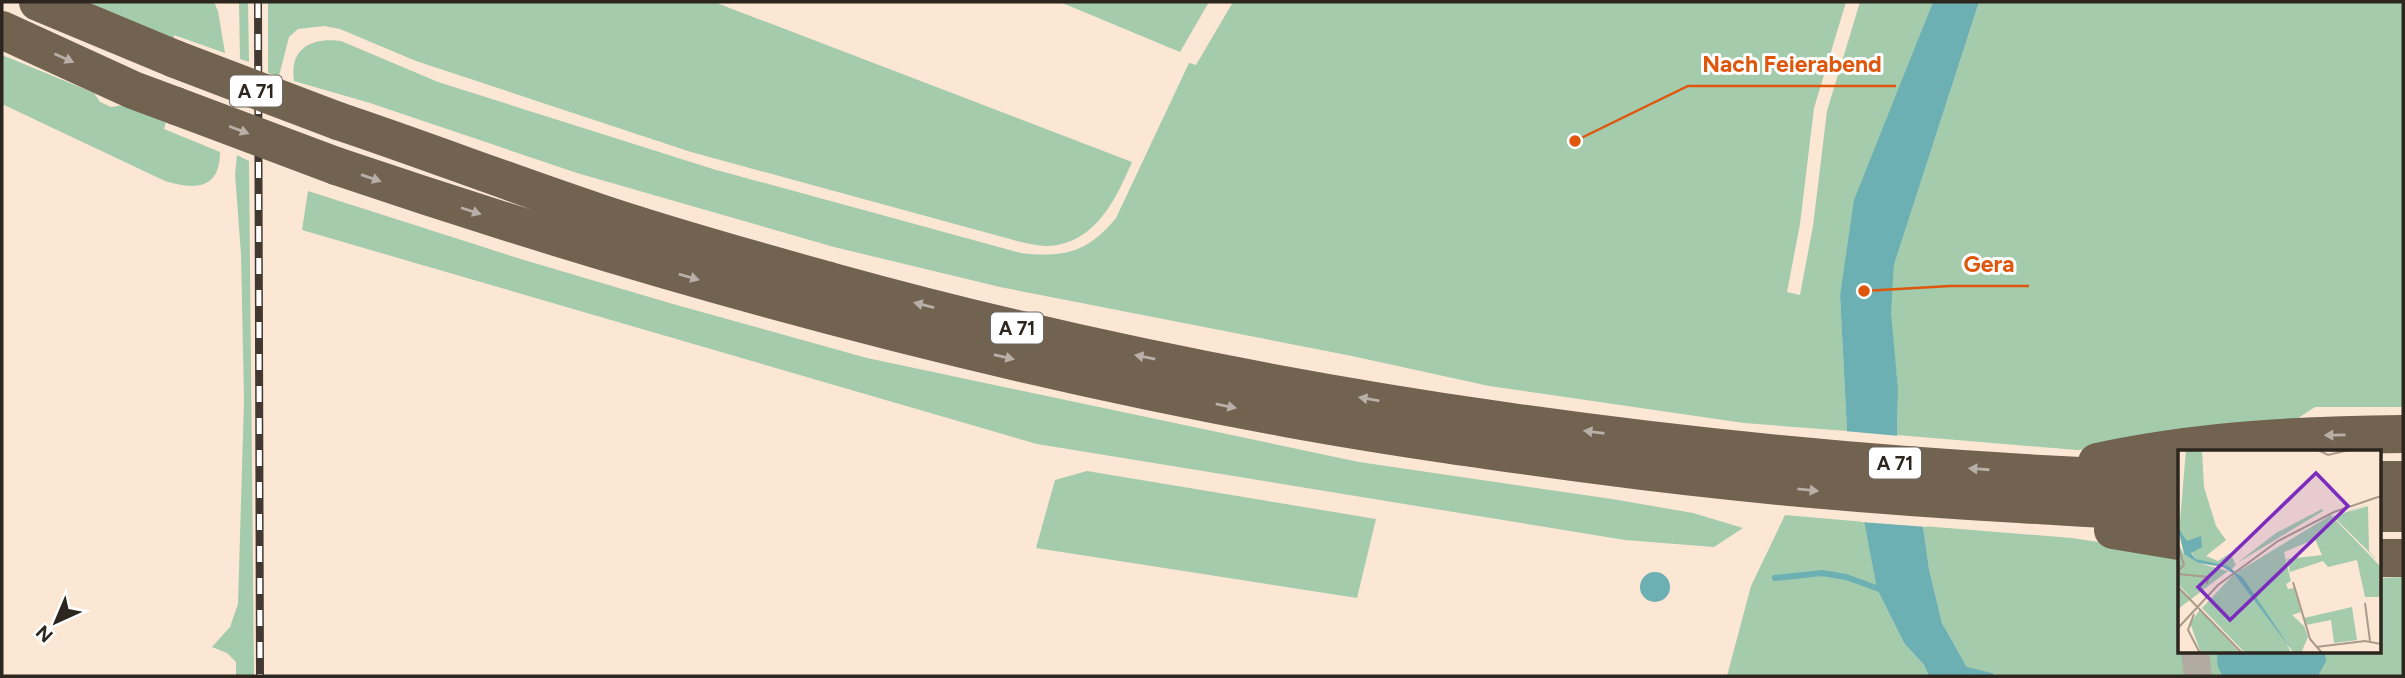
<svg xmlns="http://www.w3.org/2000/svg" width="2405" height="678" viewBox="0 0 2405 678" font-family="Figtree,sans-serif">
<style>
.green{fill:#a3cbac}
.water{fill:#6cb0b3}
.pier{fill:#fbe7d3}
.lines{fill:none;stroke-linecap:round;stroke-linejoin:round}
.stream{stroke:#6cb0b3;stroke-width:6}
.minor{stroke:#b2aba2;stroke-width:28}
.highway{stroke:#726250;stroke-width:38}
.rail-casing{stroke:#423a32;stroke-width:8}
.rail{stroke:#fff;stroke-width:5;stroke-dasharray:16;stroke-linecap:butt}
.highway-bridge{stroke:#726250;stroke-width:38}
.oneway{fill:#b8b0a8}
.labels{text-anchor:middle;stroke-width:6;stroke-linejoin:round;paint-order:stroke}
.shield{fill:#fff;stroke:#6c6762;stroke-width:2}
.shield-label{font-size:19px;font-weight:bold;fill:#2d261f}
.inset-road{fill:none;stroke:#a99a8b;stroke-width:2}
.view{fill:#7b2cbf;fill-opacity:0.15;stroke:#7b2cbf;stroke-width:3.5}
.inset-edge{fill:none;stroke:#2d261f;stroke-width:3.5}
.leader{fill:none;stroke:#df560d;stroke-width:2.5}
.callout-dot{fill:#df560d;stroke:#fff;stroke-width:2.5}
.callout-label{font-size:23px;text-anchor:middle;font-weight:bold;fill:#df560d;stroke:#fff;stroke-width:6;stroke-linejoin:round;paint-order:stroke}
</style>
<rect width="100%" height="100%" fill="#fbe7d3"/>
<path class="green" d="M83,2H214L218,11L225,53L174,35V40Z
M239,2H248L249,62L240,59Z
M268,2H714L1132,162C1116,199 1095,244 1048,246C1040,246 1030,244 1021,242L691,152L416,61L340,29L324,26L298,29L289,37L279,76L268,73Z
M1060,2H1209L1180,52Z
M1233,2H1846L1814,108L1800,224L1787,292L1800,295L1813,226L1827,111L1860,2H1933L1899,91L1840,296L1847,431L1744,423L1489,386L1352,356L1000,287L834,247L577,173L370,103L294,81C289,48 312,37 341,41L438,82L713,169L1021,253C1065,258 1088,252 1116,218L1189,63L1196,65Z
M1979,2H2403V407H2315L2286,426L2129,448L2077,450L1897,435L1898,388L1890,313L1894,265Z
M2,55L94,93L100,102L111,107L124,105L166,122L164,129L220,152C220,190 194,190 165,181L2,104Z
M237,155L249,161L254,676H236V662L227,653L212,647L230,627L238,604L244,400L241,254L235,174Z
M308,191L524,260L673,304L867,358L1359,462L1612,499L1693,513L1743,528L1714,547L1625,540L1037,444L302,230Z
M1087,471L1376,519L1357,598L1036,548L1055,480Z
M1785,515L1865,522L1877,589L1904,643L1924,665L1929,676H1727L1751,586Z
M1923,526L2072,538L2179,554V652H2379V578L2403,577V676H1972L1942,623L1929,569Z"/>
<path class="water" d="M1933,2H1979L1894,265L1891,313L1898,388L1897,435L1923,526L1929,569L1942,623L1972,676H1929L1924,665L1904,643L1877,589L1847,431L1840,296L1854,200Z
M1640 587a15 15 0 1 1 30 0a15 15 0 1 1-30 0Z
M2218,652H2325L2326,661L2318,676H2223C2217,668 2216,661 2218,652Z"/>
<path class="pier" d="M1844,431L1900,436L1927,527L1861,522Z"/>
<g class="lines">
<path class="stream" d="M1775,578L1822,573L1846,577L1882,590
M1962,669L1991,676"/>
<path class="minor" d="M2195,652L2198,676"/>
<path class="highway" d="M38,2L175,59
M2,30L133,90L176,106
M338,121C425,150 510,183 597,212C674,238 754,260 833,282C1267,402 1729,465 2179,480
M336,166C646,271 964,359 1286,418C1389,437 1492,451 1595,465C1737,484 1876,496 2019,504C2072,507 2126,511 2179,512
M2097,462C2198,440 2300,435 2403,434
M2379,480H2403
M2379,513H2403
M2113,530L2179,541
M2379,558H2403"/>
<g class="rail-casing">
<path id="rail" d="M258,2L260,676"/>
</g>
<use href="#rail" class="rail"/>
<path class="highway-bridge" d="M175,59L338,121
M176,106L336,166"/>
</g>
<defs><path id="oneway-solid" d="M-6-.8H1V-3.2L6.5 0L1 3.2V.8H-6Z" transform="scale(1.75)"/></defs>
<g class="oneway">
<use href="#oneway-solid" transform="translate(64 58) rotate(24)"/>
<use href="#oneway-solid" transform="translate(239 130) rotate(21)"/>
<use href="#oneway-solid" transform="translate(371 178) rotate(19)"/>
<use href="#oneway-solid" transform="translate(471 211) rotate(18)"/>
<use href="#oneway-solid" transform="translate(689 277) rotate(16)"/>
<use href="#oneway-solid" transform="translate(924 305) rotate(-166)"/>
<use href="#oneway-solid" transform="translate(1004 357) rotate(13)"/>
<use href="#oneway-solid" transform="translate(1145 357) rotate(-169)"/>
<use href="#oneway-solid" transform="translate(1369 399) rotate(-170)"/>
<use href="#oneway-solid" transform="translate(1226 406) rotate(12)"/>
<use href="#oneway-solid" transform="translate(1594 432) rotate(-173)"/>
<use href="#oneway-solid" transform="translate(2335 435) rotate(179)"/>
<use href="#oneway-solid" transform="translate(1979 469) rotate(-176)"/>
<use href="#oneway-solid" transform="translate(1808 490) rotate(6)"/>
</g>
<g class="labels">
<g class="shield">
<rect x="230" y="75.5" width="52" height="31" rx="5"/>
<rect x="991" y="312.5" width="52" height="31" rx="5"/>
<rect x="1869" y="447.5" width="52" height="31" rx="5"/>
</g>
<g class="shield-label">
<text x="256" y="98">A 71</text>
<text x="1017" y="335">A 71</text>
<text x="1895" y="470">A 71</text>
</g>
</g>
<g transform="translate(2178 450)">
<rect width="203" height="203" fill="#fbe7d3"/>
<path d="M8,0H24L26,37L38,76L48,90L28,106L40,111L52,103L58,115L54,119L18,109L1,83ZM190,54L171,62L190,56L191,101L203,114L154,65L160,67L158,66ZM144,59L145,61L59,113L98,83ZM153,65L203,117V147H187L179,110L150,117L145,111L112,122L109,109L144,105L137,89L106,102L113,131L108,134L110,139L116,138L123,162L114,165L126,176L130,187L123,203H116L59,122ZM0,92L5,103L20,113L50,121L0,159V138L13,148L0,134ZM56,124L108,192L113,203H67L24,158ZM174,157L179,190L156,193L153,170L128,175L126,168ZM22,160L62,203H23L12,173Z" fill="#a3cbac"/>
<path d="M0,78L9,91L23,86L24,97L13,103L18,109L50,116L65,128L116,203L56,124L45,117L20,113L6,104Z" fill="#6cb0b3"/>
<path class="inset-road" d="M140,0L150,5L171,0M0,96L6,115L0,121M0,124L30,127L29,134M115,132L132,189L144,203M0,137L64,203M187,153L192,191M16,164L10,180L22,203M0,178L40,135L100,91L156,62L203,46M138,197L187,191L203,194"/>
<path class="view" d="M138,23L170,56L52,170L20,137Z"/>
<rect width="203" height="203" class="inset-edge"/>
</g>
<path class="leader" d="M1575 141L1688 86H1896M1864 291L1950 286H2029"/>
<g class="callout-dot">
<circle cx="1575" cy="141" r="7"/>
<circle cx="1864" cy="291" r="7"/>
</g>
<g class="callout-label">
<text x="1792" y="72">Nach Feierabend</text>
<text x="1989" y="272">Gera</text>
</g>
<rect width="2405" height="678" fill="none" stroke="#2d261f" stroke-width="7"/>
<g transform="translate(56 622) rotate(224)" stroke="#ffffff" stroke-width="5" paint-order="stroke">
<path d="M0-5L12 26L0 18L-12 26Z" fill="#2d261f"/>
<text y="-10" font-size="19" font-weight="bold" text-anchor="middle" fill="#2d261f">N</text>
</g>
</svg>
